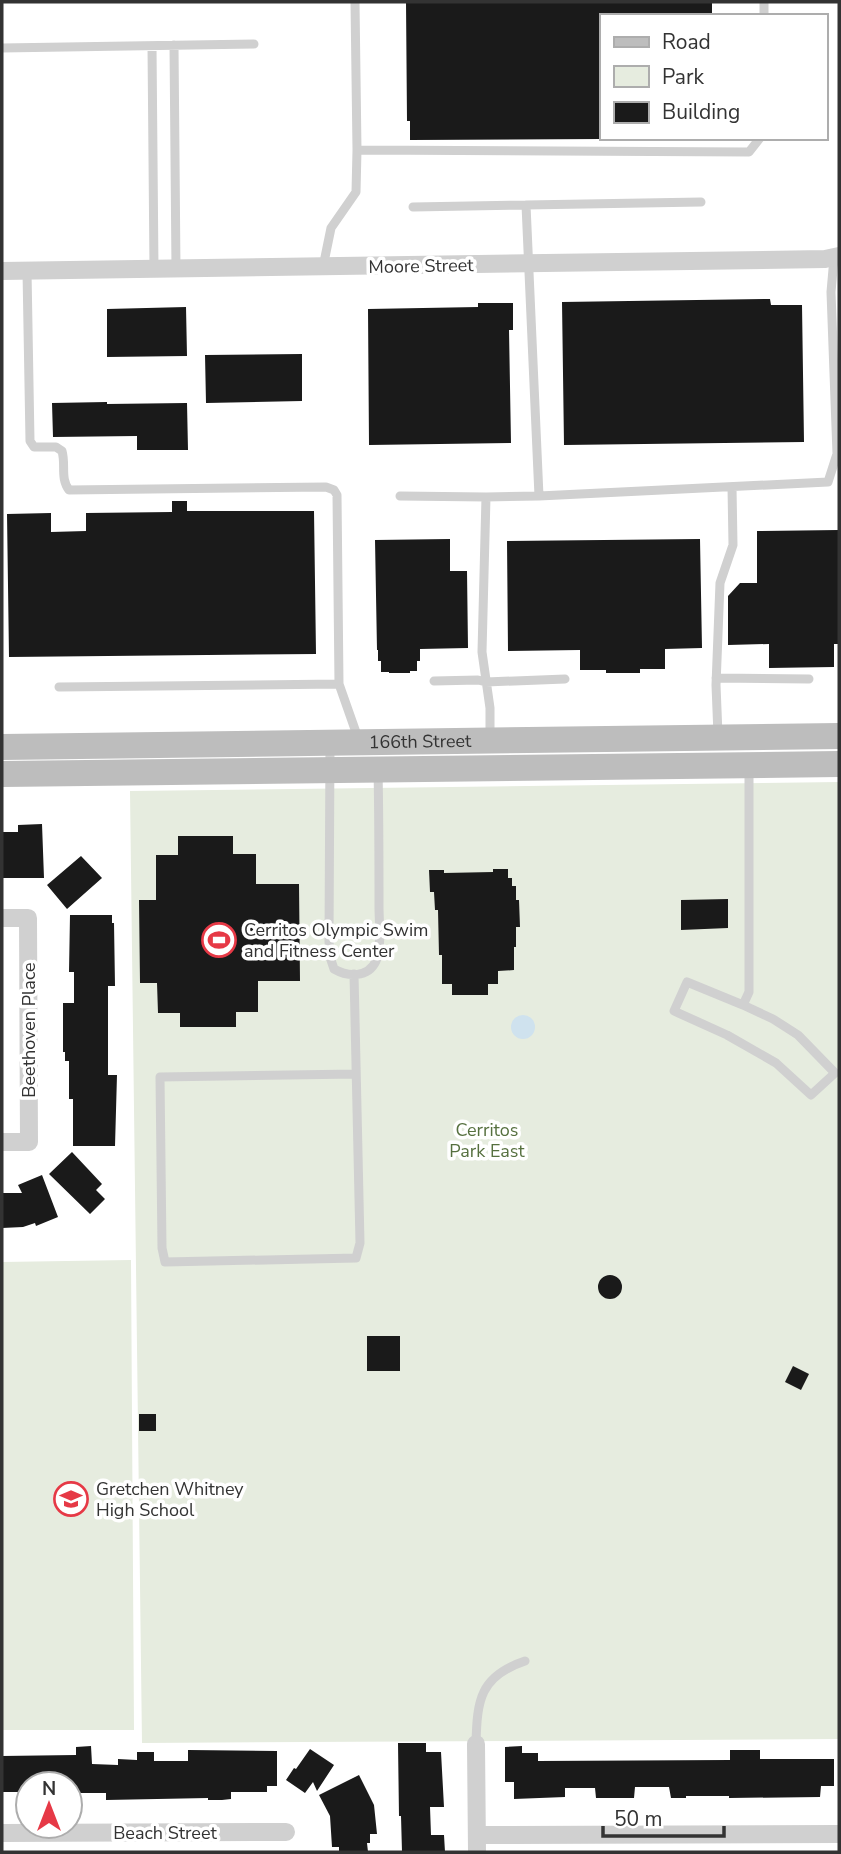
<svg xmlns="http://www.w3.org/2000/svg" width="841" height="1854" viewBox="0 0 841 1854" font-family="'Nunito Sans',sans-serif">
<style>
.green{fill:#e6ecdf}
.water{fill:#cfe2ee}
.building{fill:#1a1a1a}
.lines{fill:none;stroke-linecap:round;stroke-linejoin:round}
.lane{stroke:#d0d0d0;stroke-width:9}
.street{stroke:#d0d0d0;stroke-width:18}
.secondary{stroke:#bdbdbd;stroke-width:26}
.labels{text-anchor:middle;stroke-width:7;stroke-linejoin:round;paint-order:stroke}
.street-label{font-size:18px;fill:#333;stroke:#fff}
.poi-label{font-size:18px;fill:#333;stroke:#fff;text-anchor:start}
.park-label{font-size:18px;fill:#56703f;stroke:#fff}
</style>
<rect width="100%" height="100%" fill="#fff"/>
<path class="green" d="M839,782V1739L142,1743L130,791Z
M131,1260L134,1730H2V1262Z"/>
<path class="water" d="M511 1027a12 12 0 1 1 24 0a12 12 0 1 1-24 0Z"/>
<path class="building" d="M406,2H712V16H601V139L410,140V121H407Z
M770,299L771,305H802L804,442L564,445L562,302Z
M478,303H513V330H509L511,443L369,445L368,309L478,307Z
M186,307L187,356L107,357V309Z
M302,354V401L206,403L205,355Z
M107,402V404L187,403L188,450H137V436L53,437L52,403Z
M172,501H187V511H314L316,654L9,657L7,514L51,513V532L86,531V513L172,512Z
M839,530V644H834V667L769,668V644L728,645V596L740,583H757V531Z
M450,539V571H467L468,648L420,649V661H417V671H410V673H389V672H381V661H378V650H377L375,540Z
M700,539L702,648L665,649V669H640V673H606V670H580V650L508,651L507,541Z
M42,824L44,878H2V832H18V825Z
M178,836H233V854H256V884H299L300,981H258V1012H236V1027H180V1013H158L157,983H140L139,900H156V855H178Z
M81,856L102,878L67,909L47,885Z
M493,869H508V878H512V886H516V900H519L520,927H516V947H514V970L498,971V984H488V995H452V984H442V955H439L438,910H435L434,892H430L429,870H444V873L493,872Z
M728,899V928L681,930V900Z
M70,915H112V923H114L115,986H108V1075H117L115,1146H73V1099H69V1061H65V1052H63V1003H74V972H69Z
M72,1152L102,1184L96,1190L105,1199L90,1214L49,1174Z
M42,1175L58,1217L36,1226L35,1223L23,1227L2,1228V1193H22L18,1185Z
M598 1287a12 12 0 1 1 24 0a12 12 0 1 1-24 0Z
M367,1336H400V1371H367Z
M793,1366L809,1374L801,1390L785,1382Z
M139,1414H156V1431H139Z
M398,1743H426V1752H441L444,1807H430L431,1835H444L445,1852H402L401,1816H399Z
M91,1746L92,1764L118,1765V1759L137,1760V1752H154V1761H188V1750L277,1751V1786H267V1792H231V1799L222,1800H208V1798L106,1800V1793H70V1784H28V1792H2V1756L76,1755V1747Z
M522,1746V1753H538V1761L730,1760V1750H760V1759H834V1786H821L820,1797L729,1798V1796H686V1798H671L669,1787H635L634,1798H596L595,1788H565V1797L514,1799V1782H505V1747Z
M310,1749L334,1765L317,1791L313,1782L305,1793L286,1780L294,1768L296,1769Z
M359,1775L374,1805L377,1834H370V1843H367L368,1852H339V1847H332L330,1816L319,1795Z"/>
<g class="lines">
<path class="lane" d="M355,2L357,150L749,152L760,138
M764,16V2
M174,45L176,269
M152,46L154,269
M2,48L254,44
M413,207L526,205
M323,267L331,228L356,192L357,150
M27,271L30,441L34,447H56L62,451C66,465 60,478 69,490L326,487L334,490L337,495L339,684L358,738
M400,496L486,497
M539,496L828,482L837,454L831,292L834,258
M716,678L809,679
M434,681L478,680L486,682L565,679
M59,687L339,684
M718,735L716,685L720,583L733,545L732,487
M490,738V708L482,652L486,497L539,496L526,205L701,202
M330,745L329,941L330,957L334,969C348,977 368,978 376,961C382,949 379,921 379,907C379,862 379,816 378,770
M354,974L360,1243L356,1258L165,1262L162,1248L160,1077L356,1074
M743,1005L773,1019L798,1035L835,1073L811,1095L776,1063L727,1035L674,1011L687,982L743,1005L749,992V766
M476,1744C477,1700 480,1676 525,1661"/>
<path class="street" d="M2,271L825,259L839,256
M2,918H28L29,1142H2
M476,1744L477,1852
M2,1833L286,1832
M477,1835L839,1834"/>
<g class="secondary">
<path id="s1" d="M2,747L839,736"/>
<path d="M2,774L839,764"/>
</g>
</g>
<defs>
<g id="stadium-ring" transform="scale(1.75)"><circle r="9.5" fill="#fff" stroke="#e63946" stroke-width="1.5"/><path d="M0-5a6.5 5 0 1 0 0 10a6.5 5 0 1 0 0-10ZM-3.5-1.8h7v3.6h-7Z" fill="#e63946"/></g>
<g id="school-ring" transform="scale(1.75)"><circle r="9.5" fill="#fff" stroke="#e63946" stroke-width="1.5"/><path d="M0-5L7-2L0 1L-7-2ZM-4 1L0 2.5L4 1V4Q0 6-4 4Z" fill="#e63946"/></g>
</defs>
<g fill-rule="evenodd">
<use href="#stadium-ring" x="219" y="940"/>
<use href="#school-ring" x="71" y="1499"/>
</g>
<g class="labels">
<g class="street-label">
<text transform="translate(421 266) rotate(-1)" y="6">Moore Street</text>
<text dy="6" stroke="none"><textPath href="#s1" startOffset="418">166th Street</textPath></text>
<text transform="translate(29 1030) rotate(-90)" y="6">Beethoven Place</text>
<text x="165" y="1839">Beach Street</text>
</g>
<g class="poi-label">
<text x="244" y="936">Cerritos Olympic Swim<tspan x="244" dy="21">and Fitness Center</tspan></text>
<text x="96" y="1495">Gretchen Whitney<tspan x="96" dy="21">High School</tspan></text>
</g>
<g class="park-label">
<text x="487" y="1136">Cerritos<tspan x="487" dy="21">Park East</tspan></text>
</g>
</g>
<rect width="841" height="1854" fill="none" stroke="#333333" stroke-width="7"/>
<rect x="600" y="14" width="228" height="126" fill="#ffffff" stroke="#adadad" stroke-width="2"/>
<rect x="614" y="37" width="35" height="10" fill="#bdbdbd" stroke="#adadad" stroke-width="2"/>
<text x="662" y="49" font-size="21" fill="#333333">Road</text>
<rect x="614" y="66" width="35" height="21" fill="#e6ecdf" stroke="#adadad" stroke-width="2"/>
<text x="662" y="84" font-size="21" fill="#333333">Park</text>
<rect x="614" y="102" width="35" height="21" fill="#1a1a1a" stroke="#adadad" stroke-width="2"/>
<text x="662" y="119" font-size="21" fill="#333333">Building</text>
<g transform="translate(49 1805)"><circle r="33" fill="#ffffff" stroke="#adadad" stroke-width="2"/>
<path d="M0-5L12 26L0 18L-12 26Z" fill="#e63946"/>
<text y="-10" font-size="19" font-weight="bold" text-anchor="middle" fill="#333333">N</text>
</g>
<path d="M603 1826v10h121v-10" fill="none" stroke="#333333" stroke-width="3.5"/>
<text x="614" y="1826" font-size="21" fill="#333333" stroke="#ffffff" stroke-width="5" paint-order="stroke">50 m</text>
</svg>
